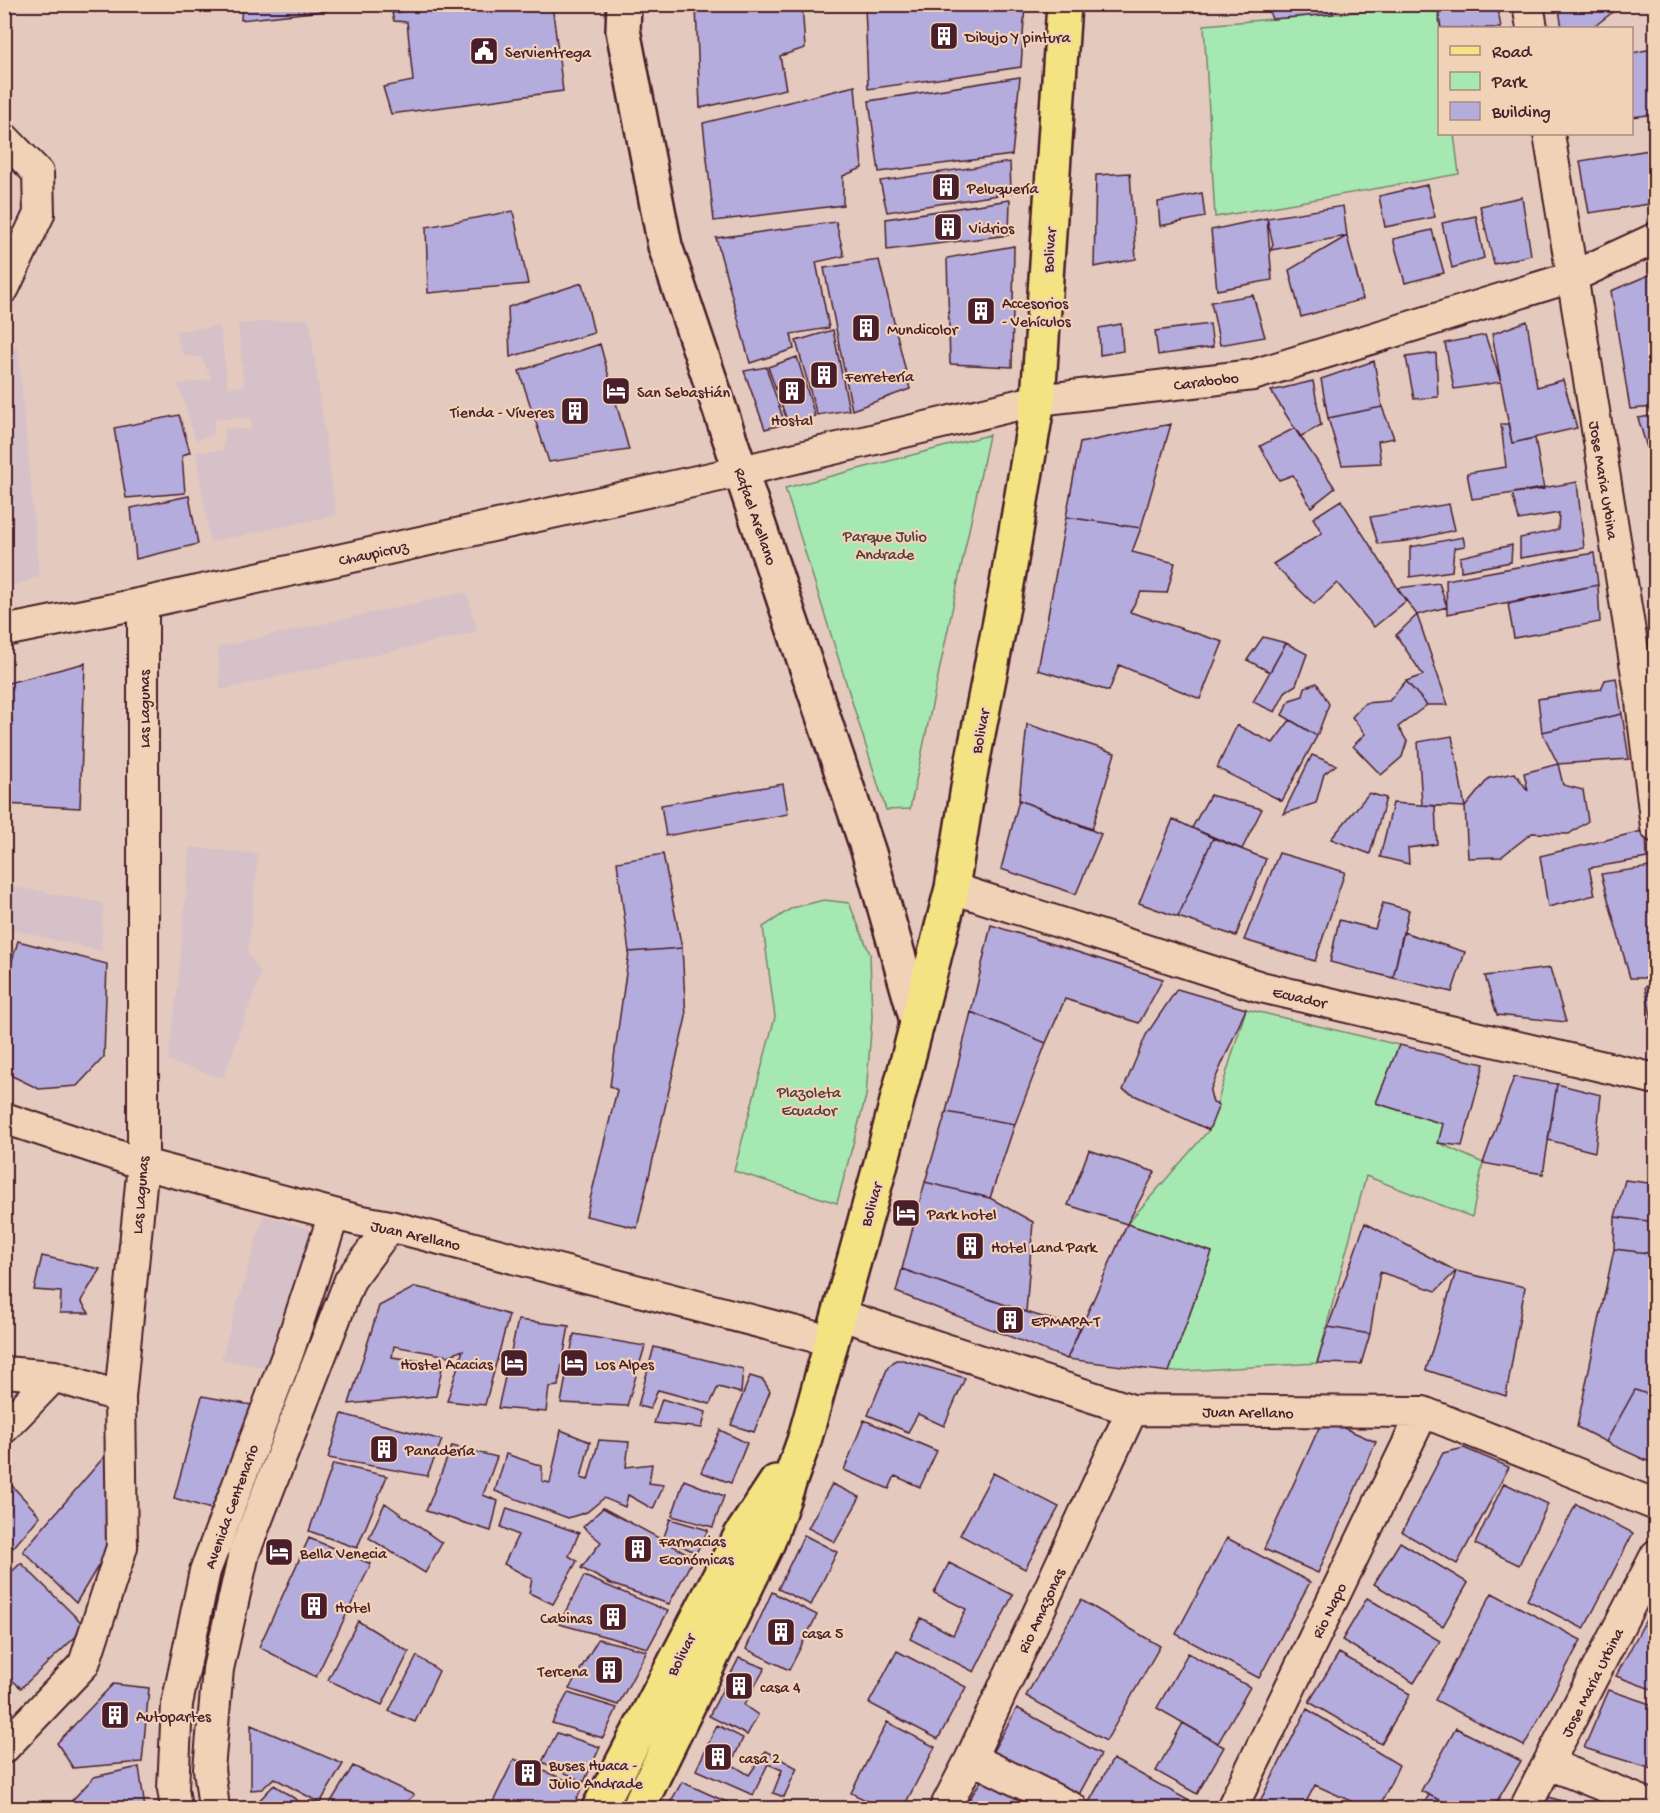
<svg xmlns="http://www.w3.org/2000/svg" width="1660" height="1813" viewBox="0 0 1660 1813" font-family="'Gochi Hand',sans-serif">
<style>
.built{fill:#d5c1c7}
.green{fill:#a5e8b2;stroke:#78846e;stroke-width:1.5}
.building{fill:#b3acdd;stroke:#4a1f2b;stroke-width:1.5}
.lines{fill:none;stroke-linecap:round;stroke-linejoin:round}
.minor-casing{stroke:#4a1f2b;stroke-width:34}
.secondary-casing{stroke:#4a1f2b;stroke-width:38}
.primary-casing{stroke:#4a1f2b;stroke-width:38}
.minor{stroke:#f0d2b6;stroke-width:30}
.secondary{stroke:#f0d2b6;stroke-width:33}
.primary{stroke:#f4e382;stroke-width:33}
.labels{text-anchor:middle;stroke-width:4.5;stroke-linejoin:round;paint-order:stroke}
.poi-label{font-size:16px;fill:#4a1f2b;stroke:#f0d2b6;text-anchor:start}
.street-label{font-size:16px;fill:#4a1f2b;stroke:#f0d2b6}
.park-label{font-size:16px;fill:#583d3f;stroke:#f0d2b6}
</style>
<rect width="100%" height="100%" fill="#e4cabe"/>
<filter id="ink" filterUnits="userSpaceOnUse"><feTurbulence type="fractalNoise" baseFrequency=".0167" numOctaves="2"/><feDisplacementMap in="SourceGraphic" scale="12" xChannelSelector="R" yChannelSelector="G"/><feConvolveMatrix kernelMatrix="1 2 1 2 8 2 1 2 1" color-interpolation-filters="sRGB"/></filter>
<g filter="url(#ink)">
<path class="built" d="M309,318L336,515L210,542L196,452L223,450L225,428L251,429V418L215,419L213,435L196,440L178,384L212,380L202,358L183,355L175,331L220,326L228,387L244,386L238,324Z
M18,347L39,577L5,588V352Z
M467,592L477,632L220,690L218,647Z
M190,847L258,854L248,954L261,973L223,1078L168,1061L178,985Z
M5,885L103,903L101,951L5,928Z
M264,1215L316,1231L296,1274L283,1324L269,1368L221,1359Z"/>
<path class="green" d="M1437,5L1440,28V134H1454L1459,174L1215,217L1204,25Z
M989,435L910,809L886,810L785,488Z
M824,900L849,903L870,954L872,1017L866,1096L837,1203L734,1171L775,1017L763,927L792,908Z
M1246,1009L1399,1045L1376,1103L1443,1124L1439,1143L1483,1163L1472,1217L1366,1176L1317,1363L1169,1372L1212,1252L1127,1224L1209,1130Z"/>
<path class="building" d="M242,4H350L349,8L241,20Z
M457,4H552L563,91L391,114L383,87L413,81L407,22L394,21L392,13Z
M718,4H802L805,48L780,56L786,89L700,108L696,6Z
M865,4H1025L1021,67L868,89Z
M1266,4H1331L1333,14L1272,19Z
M1437,4H1497L1501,28H1441Z
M1558,4H1612L1613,12L1592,28H1562Z
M1652,49L1656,71V114L1632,117V53Z
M1020,77L1012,155L879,172L869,101Z
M855,86L862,168L843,176V205L714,221L703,123Z
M1656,149V203L1589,213L1580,161Z
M1010,162L1011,193L887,212L880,181Z
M1130,173L1136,259L1094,267L1096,175Z
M1427,185L1435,217L1385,227L1379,196Z
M1202,193L1205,217L1160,226L1158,202Z
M1522,197L1531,255L1494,264L1480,206Z
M1010,200L1009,235L887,250L886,219Z
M1343,206L1347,236L1271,250L1273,244L1267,218Z
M513,211L528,284L428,293L426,227Z
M1476,216L1484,258L1452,268L1442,223Z
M1267,218L1272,280L1217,290L1211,230Z
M836,222L844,256L816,262L829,328L791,334L794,349L750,363L716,238Z
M1432,230L1444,273L1405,283L1393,239Z
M1347,236L1363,299L1301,317L1289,270Z
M1014,246L1012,367L950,364L947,258Z
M879,260L910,389L852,410L824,268Z
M1656,272V407L1630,409L1611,291Z
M582,283L594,333L510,357L508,307Z
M1253,295L1265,337L1220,345L1211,302Z
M1527,321L1537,387L1563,380L1577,428L1512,443L1492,334Z
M1121,324L1123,351L1100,355L1099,328Z
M1210,324L1213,347L1158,355L1155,331Z
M833,330L849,410L817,415L796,341Z
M1485,335L1501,382L1454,389L1445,343Z
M600,344L629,450L549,462L519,371Z
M1436,353L1438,397L1414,399L1406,357Z
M797,357L815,416L788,423L768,367Z
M1374,361L1382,407L1328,418L1321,379Z
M766,367L785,424L765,429L744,371Z
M1313,381L1321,425L1300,437L1271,391Z
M1382,407L1394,438L1378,441L1381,463L1342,465L1328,418Z
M179,415L190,452L182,456L185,493L126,498L114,428Z
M1656,415V460L1651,461L1638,418Z
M1171,424L1141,528L1066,517L1080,443Z
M1501,424H1508L1512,443L1535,438L1544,489L1472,499L1467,473L1506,467Z
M1295,428L1335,488L1311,507L1293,475L1279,480L1260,446Z
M1656,468V487L1650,469Z
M1577,482L1584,548L1520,558V538L1558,530L1559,513L1519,520L1512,493Z
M189,496L198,544L136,559L131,508Z
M1341,500L1406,601L1374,627L1337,583L1314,604L1273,564L1322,533L1313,518Z
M1449,504L1455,530L1407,541L1378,544L1370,517Z
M1066,517L1141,528L1132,552L1175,563L1167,593L1141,592L1130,612L1223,642L1200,699L1119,665L1109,691L1038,670Z
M1656,523V575L1653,576L1651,524Z
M1463,537L1465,546L1454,548L1452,571L1410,577V547Z
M1512,545L1511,562L1461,571L1460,557Z
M1594,553L1598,585L1447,614L1446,580Z
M1439,583L1447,607L1417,615L1397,588Z
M1598,585L1600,622L1514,638L1508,604Z
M1417,615L1448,705H1427L1406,681L1423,675L1396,635Z
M1263,637L1286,643L1270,672L1247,660Z
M1286,643L1307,654L1296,685L1286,691L1275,712L1253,702Z
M85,663L80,808L4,804V684Z
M1616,678L1622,714L1542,732L1538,699L1601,689L1605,680Z
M1406,681L1427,705L1398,727L1407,741L1402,757L1381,775L1353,746L1365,734L1352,717L1365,703L1389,701Z
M1317,683L1329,704L1317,736L1282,715L1290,700L1303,696L1305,687Z
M1622,714L1629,759L1558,764L1542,732Z
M1290,720L1317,736L1282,801L1217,768L1237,725L1273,743Z
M1027,724L1115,753L1092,829L1019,800Z
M1452,736L1465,807L1422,805L1418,742Z
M1312,755L1336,765L1324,774L1316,803L1283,814Z
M1558,764L1563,785L1583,790L1588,821L1569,834L1532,833L1501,857L1468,858L1465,807L1489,778L1515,773L1528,791L1524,773Z
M783,784L788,814L666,836L661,805Z
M1369,793L1386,798L1370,854L1331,839Z
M1210,795L1262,809L1242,849L1192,828Z
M1019,800L1101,834L1076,894L1001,869Z
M1393,803L1435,806L1437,844L1408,848L1409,864L1380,857Z
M1173,819L1213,838L1178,917L1139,903Z
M1646,830L1647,858L1589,868L1595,895L1548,907L1540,856Z
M1213,838L1266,859L1236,936L1178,917Z
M1279,853L1345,872L1315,961L1244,940Z
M663,854L682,948L629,952L617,862Z
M1650,867L1656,899V978H1630L1601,874Z
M1383,903L1409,910L1393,978L1330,962L1339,920L1375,929Z
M991,925L1163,979L1139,1023L1065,999L1046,1043L971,1012Z
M1403,932L1465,952L1452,992L1393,978Z
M18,941L107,964L104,1057L77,1086L39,1089L4,1072V987Z
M682,948L686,1017L637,1228L586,1216L617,1090L610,1086L629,952Z
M1550,968L1566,1022L1497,1015L1485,976Z
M1656,983V1040L1645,987Z
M1177,989L1246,1009L1210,1091L1213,1103L1219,1105L1209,1130L1123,1090L1146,1035Z
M971,1012L1046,1043L1015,1124L946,1112Z
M1399,1045L1484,1064L1462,1146L1438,1143L1443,1124L1376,1103Z
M1514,1077L1557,1084L1543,1174L1483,1163Z
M1557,1084L1601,1095L1595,1152L1548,1140Z
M946,1112L1015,1124L990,1198L925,1182Z
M1089,1150L1155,1172L1127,1224L1068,1205Z
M1625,1180L1656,1184V1222L1615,1217Z
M925,1182L990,1198L1033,1222L1026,1312L902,1269Z
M1615,1217L1656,1222V1254L1614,1249Z
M1365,1223L1456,1271L1436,1291L1380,1272L1370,1334L1328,1327Z
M1127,1224L1212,1252L1169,1372L1067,1359Z
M1614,1249L1656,1254V1397L1635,1390L1606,1442L1577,1427Z
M42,1256L100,1269L81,1301L89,1313H60L61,1292L34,1290Z
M902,1269L1026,1312L1080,1328L1067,1359L896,1292Z
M1456,1271L1525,1287L1506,1396L1426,1370Z
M415,1287L435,1291L509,1315L485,1405L447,1401L463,1350L448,1356L394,1346L392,1357L443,1364L436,1396L349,1404L379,1306Z
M518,1320L569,1326L558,1386L549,1387L546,1412L498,1408Z
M1328,1327L1370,1334L1361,1364L1317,1363Z
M574,1334L645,1346L627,1406L561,1403Z
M654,1347L743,1369L741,1393L718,1387L710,1404L658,1390L650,1409L638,1406Z
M896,1360H903L965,1378L944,1426L918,1414L908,1432L868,1415L888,1367Z
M750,1376L763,1380L770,1391L754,1432L731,1425Z
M1635,1390L1656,1397V1465L1606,1442Z
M202,1396L252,1405L218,1511L174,1498Z
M662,1399L706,1412L702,1428L654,1423Z
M342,1414L442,1440L427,1476L328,1458Z
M1323,1419L1376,1442L1318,1573L1264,1549Z
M864,1420L937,1451L920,1487L895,1476L889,1489L844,1470Z
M561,1430L590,1442L581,1478L588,1480L599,1440L629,1442L626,1467L652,1464L649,1483L664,1485L653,1509L628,1495L625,1507L604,1498L587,1512L568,1518L495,1491L506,1454L542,1466V1481L550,1483Z
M720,1430L747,1443L731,1483L701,1472Z
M452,1446L497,1457L483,1495L498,1501L491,1531L426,1511Z
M1464,1448L1509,1467L1457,1564L1402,1532L1443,1453Z
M110,1450V1546L76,1603L23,1551Z
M333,1464L387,1476L357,1548L309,1531Z
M993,1473L1059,1507L1025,1569L960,1535Z
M4,1477L40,1516L13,1548L4,1540Z
M684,1480L724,1496L713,1527L672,1516Z
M1504,1483L1548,1504L1519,1565L1475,1544Z
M832,1484L860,1497L835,1542L808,1528Z
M385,1503L442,1543L425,1573L369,1538Z
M1576,1504L1633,1533L1584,1629L1527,1600Z
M507,1508L579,1533L569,1556L577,1561L553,1604L529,1593L532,1579L504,1564L518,1535L501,1527Z
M603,1508L694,1557L669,1604L611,1584L581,1568L601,1542L583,1527Z
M670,1519L708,1530L696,1553L664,1537Z
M804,1535L837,1552L811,1605L778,1589Z
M309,1538L371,1564L316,1677L259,1647Z
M1227,1538L1310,1582L1259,1678L1176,1634Z
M1400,1542L1468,1583L1443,1626L1374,1584Z
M21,1563L86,1627L21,1688L4,1673V1597L9,1591L4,1586V1579Z
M949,1563L1013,1595L974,1672L910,1639L921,1618L953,1635L966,1609L934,1593Z
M584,1576L668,1611L648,1648L559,1624Z
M772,1592L817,1615L789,1670L746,1649Z
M1492,1593L1581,1640L1524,1746L1435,1700Z
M1367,1598L1440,1641L1414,1683L1342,1640Z
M1081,1600L1160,1646L1106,1741L1026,1696Z
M1656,1601V1691L1616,1676Z
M358,1621L409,1652L382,1705L328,1680Z
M598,1639L647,1651L618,1705L569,1689Z
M897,1651L966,1687L938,1739L869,1703Z
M1188,1653L1250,1687L1218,1743L1157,1708Z
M1339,1653L1410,1694L1381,1744L1309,1702Z
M417,1656L439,1671L415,1722L389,1711Z
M739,1658L765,1668L744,1705L758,1715L747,1735L709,1716Z
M113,1684L149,1688L142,1762L73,1768L57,1743Z
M1609,1690L1656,1706V1770L1584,1748Z
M568,1693L617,1708L603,1738L552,1723Z
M1017,1708L1101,1754L1076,1800L992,1753Z
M1307,1709L1399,1765L1379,1808H1366L1315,1785L1303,1808H1266L1258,1805Z
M887,1722L935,1747L903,1808H882L851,1793Z
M1183,1723L1224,1747L1197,1794L1156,1771Z
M251,1725L343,1764L320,1803L274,1778L262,1789L251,1790Z
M717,1725L743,1738L731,1764L749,1775L766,1751L797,1768L784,1797L773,1793L782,1770L768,1764L753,1795L696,1770Z
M1456,1728L1521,1761L1493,1808H1456L1421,1791Z
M557,1733L600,1747L584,1782L542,1762Z
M514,1759L583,1787L572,1808H501L492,1804Z
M1113,1759L1195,1804L1193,1808H1097L1088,1804Z
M353,1766L414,1795L399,1808H327Z
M139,1767L145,1808H65L94,1777Z
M982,1779L1042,1808H964Z
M682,1782L740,1808H667Z
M274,1785L309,1808H252Z
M1429,1795L1456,1808H1421Z
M1549,1797L1583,1808H1545Z"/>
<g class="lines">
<g class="minor-casing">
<path id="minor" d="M1528,4L1532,28
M1549,134L1640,693L1656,827
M4,138L38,173L39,214L4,288
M4,631L143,603L742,471L1038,400L1253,375L1572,277L1656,238
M952,888L1261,987L1656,1079
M4,1118L143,1164L357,1220L390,1226L831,1341
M838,1314L1132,1410L1423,1412L1656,1505
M4,1372L54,1376L120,1397
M4,1428L54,1376
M4,1748L84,1664L122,1547L120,1397L143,1164V603
M971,1758L1072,1808
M1549,1764L1656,1807
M176,1808L173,1789L177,1704L205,1571L288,1353L334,1214
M214,1808L209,1769L218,1669L244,1553L350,1280L390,1226
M945,1808L971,1758L1132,1410
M1232,1808L1423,1412
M1525,1808L1656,1555"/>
</g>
<g class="secondary-casing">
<path id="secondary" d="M624,4L623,30L665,246L869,853L917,1021"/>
</g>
<g class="primary-casing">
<path id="primary" d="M599,1808L741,1535L776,1482
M638,1808L768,1542L804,1441L880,1167L952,888L970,775L1005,596L1038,400L1064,4"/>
</g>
<use href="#minor" class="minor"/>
<use href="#secondary" class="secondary"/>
<use href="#primary" class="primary"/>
</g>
</g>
<defs>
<g id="building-square" transform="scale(1.5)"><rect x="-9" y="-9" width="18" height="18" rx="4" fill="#4a1f2b" stroke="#f0d2b6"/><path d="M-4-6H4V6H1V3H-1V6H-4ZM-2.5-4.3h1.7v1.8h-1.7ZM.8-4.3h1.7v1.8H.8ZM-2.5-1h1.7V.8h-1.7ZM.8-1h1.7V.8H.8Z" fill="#fff"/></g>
<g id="civic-square" transform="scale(1.5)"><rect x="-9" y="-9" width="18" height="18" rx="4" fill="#4a1f2b" stroke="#f0d2b6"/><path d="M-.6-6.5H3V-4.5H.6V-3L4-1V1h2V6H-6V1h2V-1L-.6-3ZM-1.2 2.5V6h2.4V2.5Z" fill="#fff"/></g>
<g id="hotel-square" transform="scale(1.5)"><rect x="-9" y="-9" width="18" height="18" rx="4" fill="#4a1f2b" stroke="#f0d2b6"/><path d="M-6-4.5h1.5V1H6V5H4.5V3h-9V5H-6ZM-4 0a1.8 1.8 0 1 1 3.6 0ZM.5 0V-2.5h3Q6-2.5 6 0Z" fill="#fff"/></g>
</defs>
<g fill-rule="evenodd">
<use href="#building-square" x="944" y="36"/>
<use href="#civic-square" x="484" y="51"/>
<use href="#building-square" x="946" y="187"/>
<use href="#building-square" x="948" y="227"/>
<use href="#building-square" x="981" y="311"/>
<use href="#building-square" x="866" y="328"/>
<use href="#building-square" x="824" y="375"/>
<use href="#hotel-square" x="616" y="391"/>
<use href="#building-square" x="792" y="391"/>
<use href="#building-square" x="575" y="411"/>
<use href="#hotel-square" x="906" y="1213"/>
<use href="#building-square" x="970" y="1246"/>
<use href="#building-square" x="1010" y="1320"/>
<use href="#hotel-square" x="514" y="1363"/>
<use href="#hotel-square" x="574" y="1363"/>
<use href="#building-square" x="384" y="1449"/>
<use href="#building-square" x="638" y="1549"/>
<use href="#hotel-square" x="279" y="1552"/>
<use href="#building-square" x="314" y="1606"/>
<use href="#building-square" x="613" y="1617"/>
<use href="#building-square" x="781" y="1632"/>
<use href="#building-square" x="609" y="1670"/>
<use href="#building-square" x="739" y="1686"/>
<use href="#building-square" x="115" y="1715"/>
<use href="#building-square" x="718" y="1757"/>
<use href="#building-square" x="528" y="1773"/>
</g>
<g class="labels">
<g class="poi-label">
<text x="965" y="42">Dibujo Y pintura</text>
<text x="505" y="57">Servientrega</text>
<text x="967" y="193">Peluquería</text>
<text x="969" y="233">Vidrios</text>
<text x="1002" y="308">Accesorios<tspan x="1002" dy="18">- Vehículos</tspan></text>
<text x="887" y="334">Mundicolor</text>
<text x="845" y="381">Ferretería</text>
<text x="637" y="397">San Sebastián</text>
<text x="554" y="417" text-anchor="end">Tienda - Víveres</text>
<text x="792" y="425" text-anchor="middle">Hostal</text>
<text x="927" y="1219">Park hotel</text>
<text x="991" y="1252">Hotel Land Park</text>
<text x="1031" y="1326">EPMAPA-T</text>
<text x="493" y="1369" text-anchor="end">Hostel Acacias</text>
<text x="595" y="1369">Los Alpes</text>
<text x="405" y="1455">Panadería</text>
<text x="659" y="1546">Farmacias<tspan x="659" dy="18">Económicas</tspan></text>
<text x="300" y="1558">Bella Venecia</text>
<text x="335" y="1612">Hotel</text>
<text x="592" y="1623" text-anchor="end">Cabinas</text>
<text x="802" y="1638">casa 5</text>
<text x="588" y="1676" text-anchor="end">Tercena</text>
<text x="760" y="1692">casa 4</text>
<text x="136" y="1721">Autopartes</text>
<text x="739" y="1763">casa 2</text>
<text x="549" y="1770">Buses Huaca -<tspan x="549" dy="18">Julio Andrade</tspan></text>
</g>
<g class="street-label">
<text transform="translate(1048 250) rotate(-86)" y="6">Bolivar</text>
<text transform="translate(1206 380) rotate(-7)" y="6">Carabobo</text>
<text transform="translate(1605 480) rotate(81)" y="6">Jose Maria Urbina</text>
<text transform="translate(757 516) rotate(71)" y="6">Rafael Arellano</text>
<text transform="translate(373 552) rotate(-12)" y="6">Chaupicruz</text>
<text transform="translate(143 709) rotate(-90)" y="6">Las Lagunas</text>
<text transform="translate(979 731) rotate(-79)" y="6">Bolivar</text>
<text transform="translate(1300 996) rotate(13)" y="6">Ecuador</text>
<text transform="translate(139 1195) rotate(-85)" y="6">Las Lagunas</text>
<text transform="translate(870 1204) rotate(-74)" y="6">Bolivar</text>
<text transform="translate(416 1234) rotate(13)" y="6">Juan Arellano</text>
<text transform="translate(1248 1411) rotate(1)" y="6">Juan Arellano</text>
<text transform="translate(230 1506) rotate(-70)" y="6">Avenida Centenario</text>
<text transform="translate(1040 1610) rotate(-65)" y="6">Rio Amazonas</text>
<text transform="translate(1328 1610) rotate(-64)" y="6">Rio Napo</text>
<text transform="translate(680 1654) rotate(-63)" y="6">Bolivar</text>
<text transform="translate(1591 1682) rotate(-63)" y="6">Jose Maria Urbina</text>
</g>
<g class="park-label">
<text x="885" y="541">Parque Julio<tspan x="885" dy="18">Andrade</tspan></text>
<text x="809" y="1097">Plazoleta<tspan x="809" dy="18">Ecuador</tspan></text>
</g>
</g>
<rect width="1660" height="1813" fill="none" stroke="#f0d2b6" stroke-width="24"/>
<rect x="12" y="12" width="1636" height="1789" fill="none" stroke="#4a1f2b" stroke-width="2" filter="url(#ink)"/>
<rect x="1438" y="27" width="195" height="108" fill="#f0d2b6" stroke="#ae8a7e" stroke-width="1.5"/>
<rect x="1450" y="46" width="30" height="9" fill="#f4e382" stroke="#ae8a7e" stroke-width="1.5"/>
<text x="1492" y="57" font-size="18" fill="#4a1f2b">Road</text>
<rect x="1450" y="72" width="30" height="18" fill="#a5e8b2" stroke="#ae8a7e" stroke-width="1.5"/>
<text x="1492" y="87" font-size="18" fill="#4a1f2b">Park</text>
<rect x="1450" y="102" width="30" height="18" fill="#b3acdd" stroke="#ae8a7e" stroke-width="1.5"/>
<text x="1492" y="117" font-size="18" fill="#4a1f2b">Building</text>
</svg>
